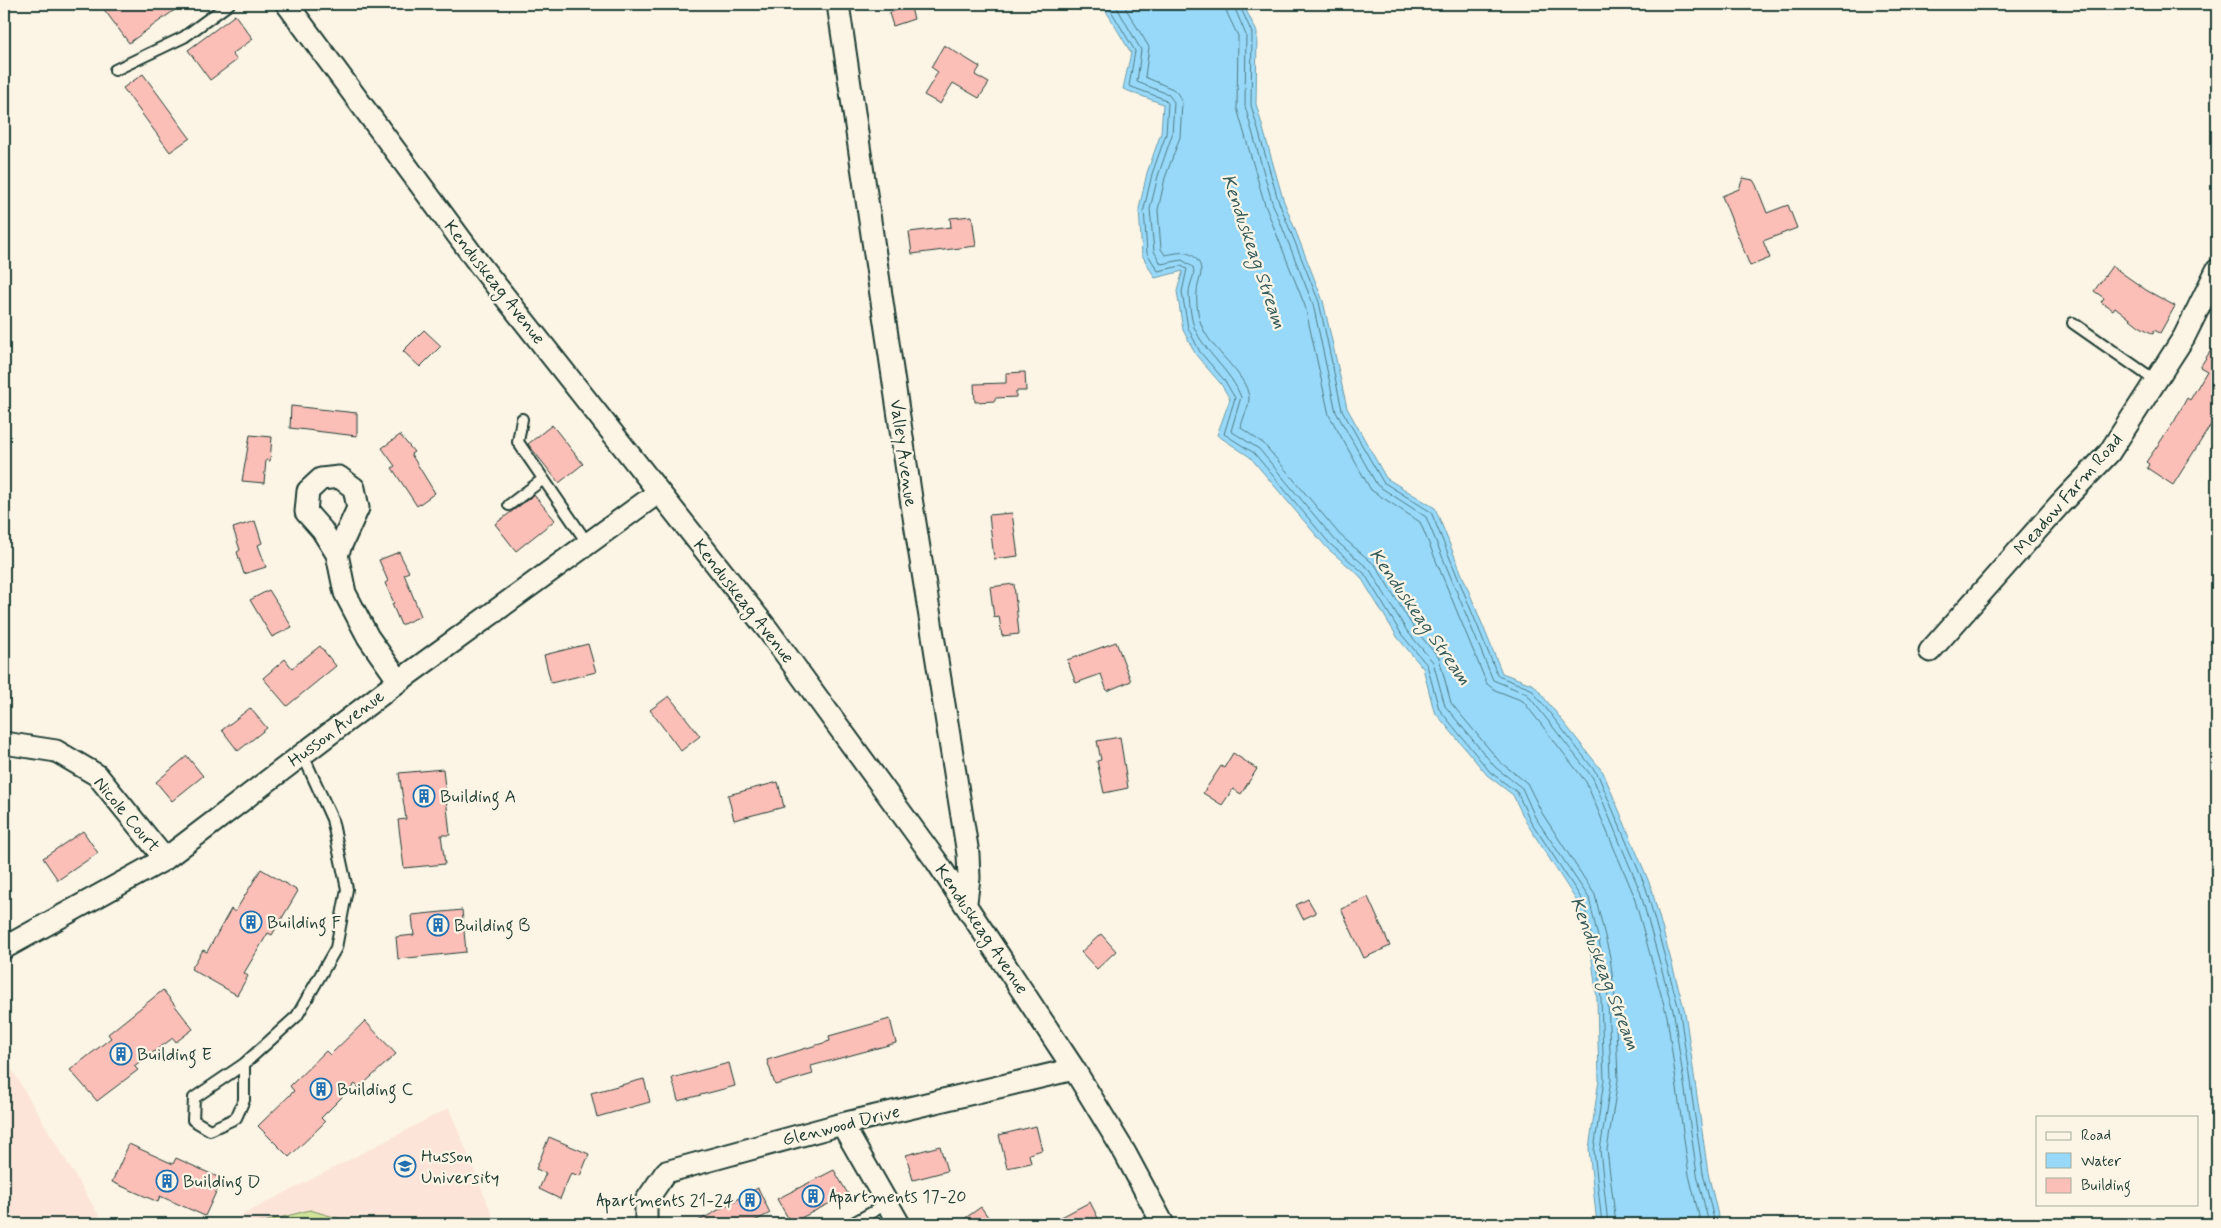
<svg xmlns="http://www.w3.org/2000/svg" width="2221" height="1228" viewBox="0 0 2221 1228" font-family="Mynerve,sans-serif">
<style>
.built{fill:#fce5d8}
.green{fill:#d0e499;stroke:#789066}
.water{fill:#98d9fa;stroke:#689bab}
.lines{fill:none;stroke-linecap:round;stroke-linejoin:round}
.shore{stroke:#4f7b83;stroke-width:1}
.building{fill:#fbbfb8;stroke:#1f3d34}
.lane-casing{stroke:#1f3d34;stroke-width:14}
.street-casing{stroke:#1f3d34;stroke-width:25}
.lane{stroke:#fcf5e5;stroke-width:10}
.street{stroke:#fcf5e5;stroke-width:21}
.labels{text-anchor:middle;stroke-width:4.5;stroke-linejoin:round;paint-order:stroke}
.street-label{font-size:18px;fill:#1f3d34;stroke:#fcf5e5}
.poi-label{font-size:18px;fill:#1f3d34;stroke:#fcf5e5;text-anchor:start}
.water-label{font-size:19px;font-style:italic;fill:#375c5c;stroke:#fcf5e5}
</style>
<rect width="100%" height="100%" fill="#fcf5e5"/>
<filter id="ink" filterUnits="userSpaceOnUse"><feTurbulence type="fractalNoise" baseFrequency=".02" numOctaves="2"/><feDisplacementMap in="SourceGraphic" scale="10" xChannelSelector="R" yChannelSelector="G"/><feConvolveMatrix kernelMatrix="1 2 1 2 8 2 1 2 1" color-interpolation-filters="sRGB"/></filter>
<g filter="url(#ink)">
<path class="built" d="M4,1056L104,1224H4Z
M449,1108L496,1224H225Z"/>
<path class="green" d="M310,1210L358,1224H256Z"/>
<path class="water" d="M1102,4H1243L1257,32L1256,104L1283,199L1323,301L1347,408L1386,478L1435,508L1502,673L1534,685L1603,772L1651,887L1685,1012L1708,1173L1720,1224H1597L1589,1149L1599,1080L1597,999L1592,960L1578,903L1526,822L1513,795L1487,775L1434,711L1423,668L1398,638L1360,576L1327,548L1250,457L1217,435L1230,399L1221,384L1196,355L1183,330L1177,291L1183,271L1155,278L1142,255L1139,209L1147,173L1161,133L1163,104L1123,89L1131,53Z"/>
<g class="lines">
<path class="shore" d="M1107,4L1135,51L1129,86L1164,99L1168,103L1166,134L1152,174L1144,209L1147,253L1158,271L1181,266L1187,269L1182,292L1188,328L1200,352L1225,381L1235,398L1224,434L1254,453L1330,544L1364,573L1402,635L1427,665L1439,709L1490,772L1517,792L1530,820L1583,901L1597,960L1601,999L1604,1080L1594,1150L1602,1224
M1115,4L1141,50L1137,82L1168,94L1174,102L1172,135L1158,176L1150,209L1154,251L1161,264L1182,260L1193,267C1196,276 1189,283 1189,293C1189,302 1191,318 1194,327C1205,354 1231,370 1241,397L1231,431L1259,449L1335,540L1370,570L1407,631L1433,662L1445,706L1495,767L1522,788L1535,817L1589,898L1603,959L1608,998L1611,1080L1600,1150L1608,1224
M1123,4L1149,47L1145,77L1173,89L1178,94L1182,103L1180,137L1165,178L1158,210L1161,249L1165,255C1177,253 1189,249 1197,260C1206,271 1197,281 1197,293C1196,302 1198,316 1201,324C1210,350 1247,373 1249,398C1249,409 1242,418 1241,428L1264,444L1340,535L1376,566L1413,627L1439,658L1451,703L1500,762L1527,783L1542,813L1595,895L1610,957L1615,998L1618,1080L1607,1150L1616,1224
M1225,4L1227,13L1238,36L1237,108L1265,205L1305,306L1329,415L1371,490L1420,522L1487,684L1495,690L1523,701L1586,782L1633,893L1667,1016L1689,1175L1701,1224
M1233,4L1246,35L1245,106L1272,202L1313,304L1336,412L1377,485L1426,517L1493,680L1527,694L1593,778L1640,891L1674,1014L1697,1174L1709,1224
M1239,4L1252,33L1251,105L1278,200L1319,302L1342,410L1383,482L1431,512L1498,676L1531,689L1598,775L1646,888L1680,1013L1703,1173L1715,1224"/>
</g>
<path class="building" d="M100,4H183L129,43Z
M910,5L914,19L893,26L889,13Z
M235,15L253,39L232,54L237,60L210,80L188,50Z
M944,45L980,67L975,75L989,83L979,98L953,83L940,104L924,95L938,72L931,67Z
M143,74L190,138L170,152L123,88Z
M1743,178L1753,180L1756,185L1767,213L1788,205L1797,228L1763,241L1770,258L1750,266L1722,196L1739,189Z
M972,216L976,246L912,254L909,232L951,227L950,218Z
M2112,266L2146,290L2175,306L2160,333L2154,330L2153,334L2139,326L2115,307L2113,310L2101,302L2104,298L2094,291Z
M424,330L441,346L420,367L403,351Z
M2217,341V415L2173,485L2147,468L2149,464L2146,462L2174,422L2187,398L2190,400L2207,371L2200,367Z
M1025,372L1026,391H1016V397L995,398V401L975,402L974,384L1006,383V373Z
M291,406L357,413V436L290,428Z
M552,425L583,464L559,483L528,444Z
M250,435L272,437L270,461L266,460L264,483L242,481Z
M400,435L414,452L411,454L435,493L417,506L392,468L395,466L382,448Z
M534,495L555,520L516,551L495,524Z
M1012,513L1018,556L994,559L989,515Z
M255,521L262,543L258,545L266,567L244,574L237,552L240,550L233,528Z
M399,552L409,572L404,574L421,616L401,625L392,604L394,603L385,583L388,581L379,560Z
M1014,584L1019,634L1002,636L999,616L994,617L990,587Z
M269,590L292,627L272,637L250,600Z
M1116,642L1131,681L1107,691L1101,674L1076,683L1067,660Z
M588,644L596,672L551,683L544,655Z
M320,646L336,666L287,706L263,678L285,659L292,668Z
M669,696L700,736L681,751L650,710Z
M250,708L267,728L238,751L222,730Z
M1120,737L1128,788L1104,793L1097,761L1101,760L1097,741Z
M1233,753L1257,769L1241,794L1233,789L1222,805L1203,793L1221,766L1224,768Z
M187,756L203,776L172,801L156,782Z
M443,769L450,835H441L445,864L404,868L398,820L406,819L399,773Z
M778,782L784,807L734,820L728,795Z
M83,831L98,853L58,880L43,858Z
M261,869L298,891L272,935L268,933L244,973L248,976L237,995L191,969L203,950L207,952L231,909L235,912Z
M1368,897L1390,946L1364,958L1341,909Z
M1308,899L1316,913L1303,919L1296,905Z
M462,910L466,952L398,959L396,937L414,935L412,915Z
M1101,934L1116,951L1097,969L1081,952Z
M163,990L193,1029L176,1042L173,1038L134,1066L138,1070L97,1101L70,1070L111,1038L108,1034Z
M890,1019L896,1043L811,1066L813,1074L775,1085L767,1060L830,1041L829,1036Z
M365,1021L396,1054L359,1088L355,1084L321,1118L325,1122L289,1157L258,1126L294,1091L290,1086L326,1051L330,1055Z
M729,1063L735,1086L678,1101L672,1078Z
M644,1079L650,1102L597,1117L591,1093Z
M1036,1126L1042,1150L1029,1154L1031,1163L1007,1168L999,1135Z
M549,1137L589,1154L580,1176L571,1173L560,1199L539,1189L546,1173L536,1169Z
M129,1144L173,1164L176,1158L222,1179L205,1216L160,1196L158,1202L112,1182Z
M940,1146L947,1171L913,1180L906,1155Z
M834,1170L848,1194L791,1223L777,1199Z
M758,1188L770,1213L749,1224H693Z
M1090,1202L1101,1224H1048Z
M981,1207L993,1224H957Z"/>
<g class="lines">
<g class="lane-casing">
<path id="lane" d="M115,70L184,37L229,4
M2073,323L2156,381
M522,419L518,442L588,544
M509,505L542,480
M244,1064V1100L236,1118L210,1130L193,1120L194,1098L244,1064L297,1016L336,948L347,889L332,819L302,753
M851,1224L887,1204"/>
</g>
<g class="street-casing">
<path id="street" d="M287,4L479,264L768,630L937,862L1074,1069L1125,1153L1163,1224
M838,4L911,498L968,854L969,878L966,902
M337,554L322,530L306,512L308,491L321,479L339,477L354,488L358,508L337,554L345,593L368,637L399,681
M1930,651L2060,504L2109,453L2184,337L2217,270
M4,743L56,751L97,775L165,859
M4,948L165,859L399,681L659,492
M842,1124L899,1224
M646,1224V1201L666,1172L842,1124L1074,1069"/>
</g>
<use href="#lane" class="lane"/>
<use href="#street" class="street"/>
</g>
</g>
<defs>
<g id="building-ring" transform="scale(1.125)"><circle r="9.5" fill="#fcf5e5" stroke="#1f6fb2" stroke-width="1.5"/><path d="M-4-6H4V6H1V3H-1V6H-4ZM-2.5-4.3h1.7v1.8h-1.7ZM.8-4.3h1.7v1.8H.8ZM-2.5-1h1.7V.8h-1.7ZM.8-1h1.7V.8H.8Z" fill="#1f6fb2"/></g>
<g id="university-ring" transform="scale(1.125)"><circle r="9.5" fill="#fcf5e5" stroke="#1f6fb2" stroke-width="1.5"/><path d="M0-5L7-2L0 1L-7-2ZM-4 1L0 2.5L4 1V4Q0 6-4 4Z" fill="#1f6fb2"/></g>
</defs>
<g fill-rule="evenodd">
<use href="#building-ring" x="424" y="796"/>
<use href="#building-ring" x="251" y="922"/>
<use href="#building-ring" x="438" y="925"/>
<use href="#building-ring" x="121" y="1054"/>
<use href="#building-ring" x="321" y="1089"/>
<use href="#university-ring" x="405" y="1166"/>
<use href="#building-ring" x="167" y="1181"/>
<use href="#building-ring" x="813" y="1196"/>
<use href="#building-ring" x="750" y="1200"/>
</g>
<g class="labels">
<g class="street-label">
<text transform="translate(495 282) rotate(52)" y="6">Kenduskeag Avenue</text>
<text transform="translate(904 453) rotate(82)" y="6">Valley Avenue</text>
<text transform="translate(2068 494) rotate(-49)" y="6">Meadow Farm Road</text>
<text transform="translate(744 601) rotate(52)" y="6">Kenduskeag Avenue</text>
<text transform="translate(336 728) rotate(-37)" y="6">Husson Avenue</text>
<text transform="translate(127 814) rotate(50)" y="6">Nicole Court</text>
<text transform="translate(982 929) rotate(56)" y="6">Kenduskeag Avenue</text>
<text transform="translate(841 1125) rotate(-14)" y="6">Glenwood Drive</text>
</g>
<g class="poi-label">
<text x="440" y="802">Building A</text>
<text x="267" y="928">Building F</text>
<text x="454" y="931">Building B</text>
<text x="137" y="1060">Building E</text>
<text x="337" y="1095">Building C</text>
<text x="421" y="1162">Husson<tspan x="421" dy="21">University</tspan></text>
<text x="183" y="1187">Building D</text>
<text x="829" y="1202">Apartments 17-20</text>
<text x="734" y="1206" text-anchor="end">Apartments 21-24</text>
</g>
<g class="water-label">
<text transform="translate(1255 251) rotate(71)" y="7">Kenduskeag Stream</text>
<text transform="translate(1421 616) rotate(55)" y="7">Kenduskeag Stream</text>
<text transform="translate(1606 973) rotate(69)" y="7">Kenduskeag Stream</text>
</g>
</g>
<rect width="2221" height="1228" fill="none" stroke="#fcf5e5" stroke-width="20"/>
<rect x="10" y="10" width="2201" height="1208" fill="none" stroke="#1f3d34" stroke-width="2" filter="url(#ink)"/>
<rect x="2036" y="1116" width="162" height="90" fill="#fcf5e5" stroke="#a4ab9e"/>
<rect x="2046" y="1132" width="25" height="8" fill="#fcf5e5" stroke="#a4ab9e"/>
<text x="2081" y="1140" font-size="15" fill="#1f3d34">Road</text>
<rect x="2046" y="1153" width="25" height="15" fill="#98d9fa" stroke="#a4ab9e"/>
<text x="2081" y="1166" font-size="15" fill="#1f3d34">Water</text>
<rect x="2046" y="1178" width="25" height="15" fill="#fbbfb8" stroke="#a4ab9e"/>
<text x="2081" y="1190" font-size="15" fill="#1f3d34">Building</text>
</svg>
